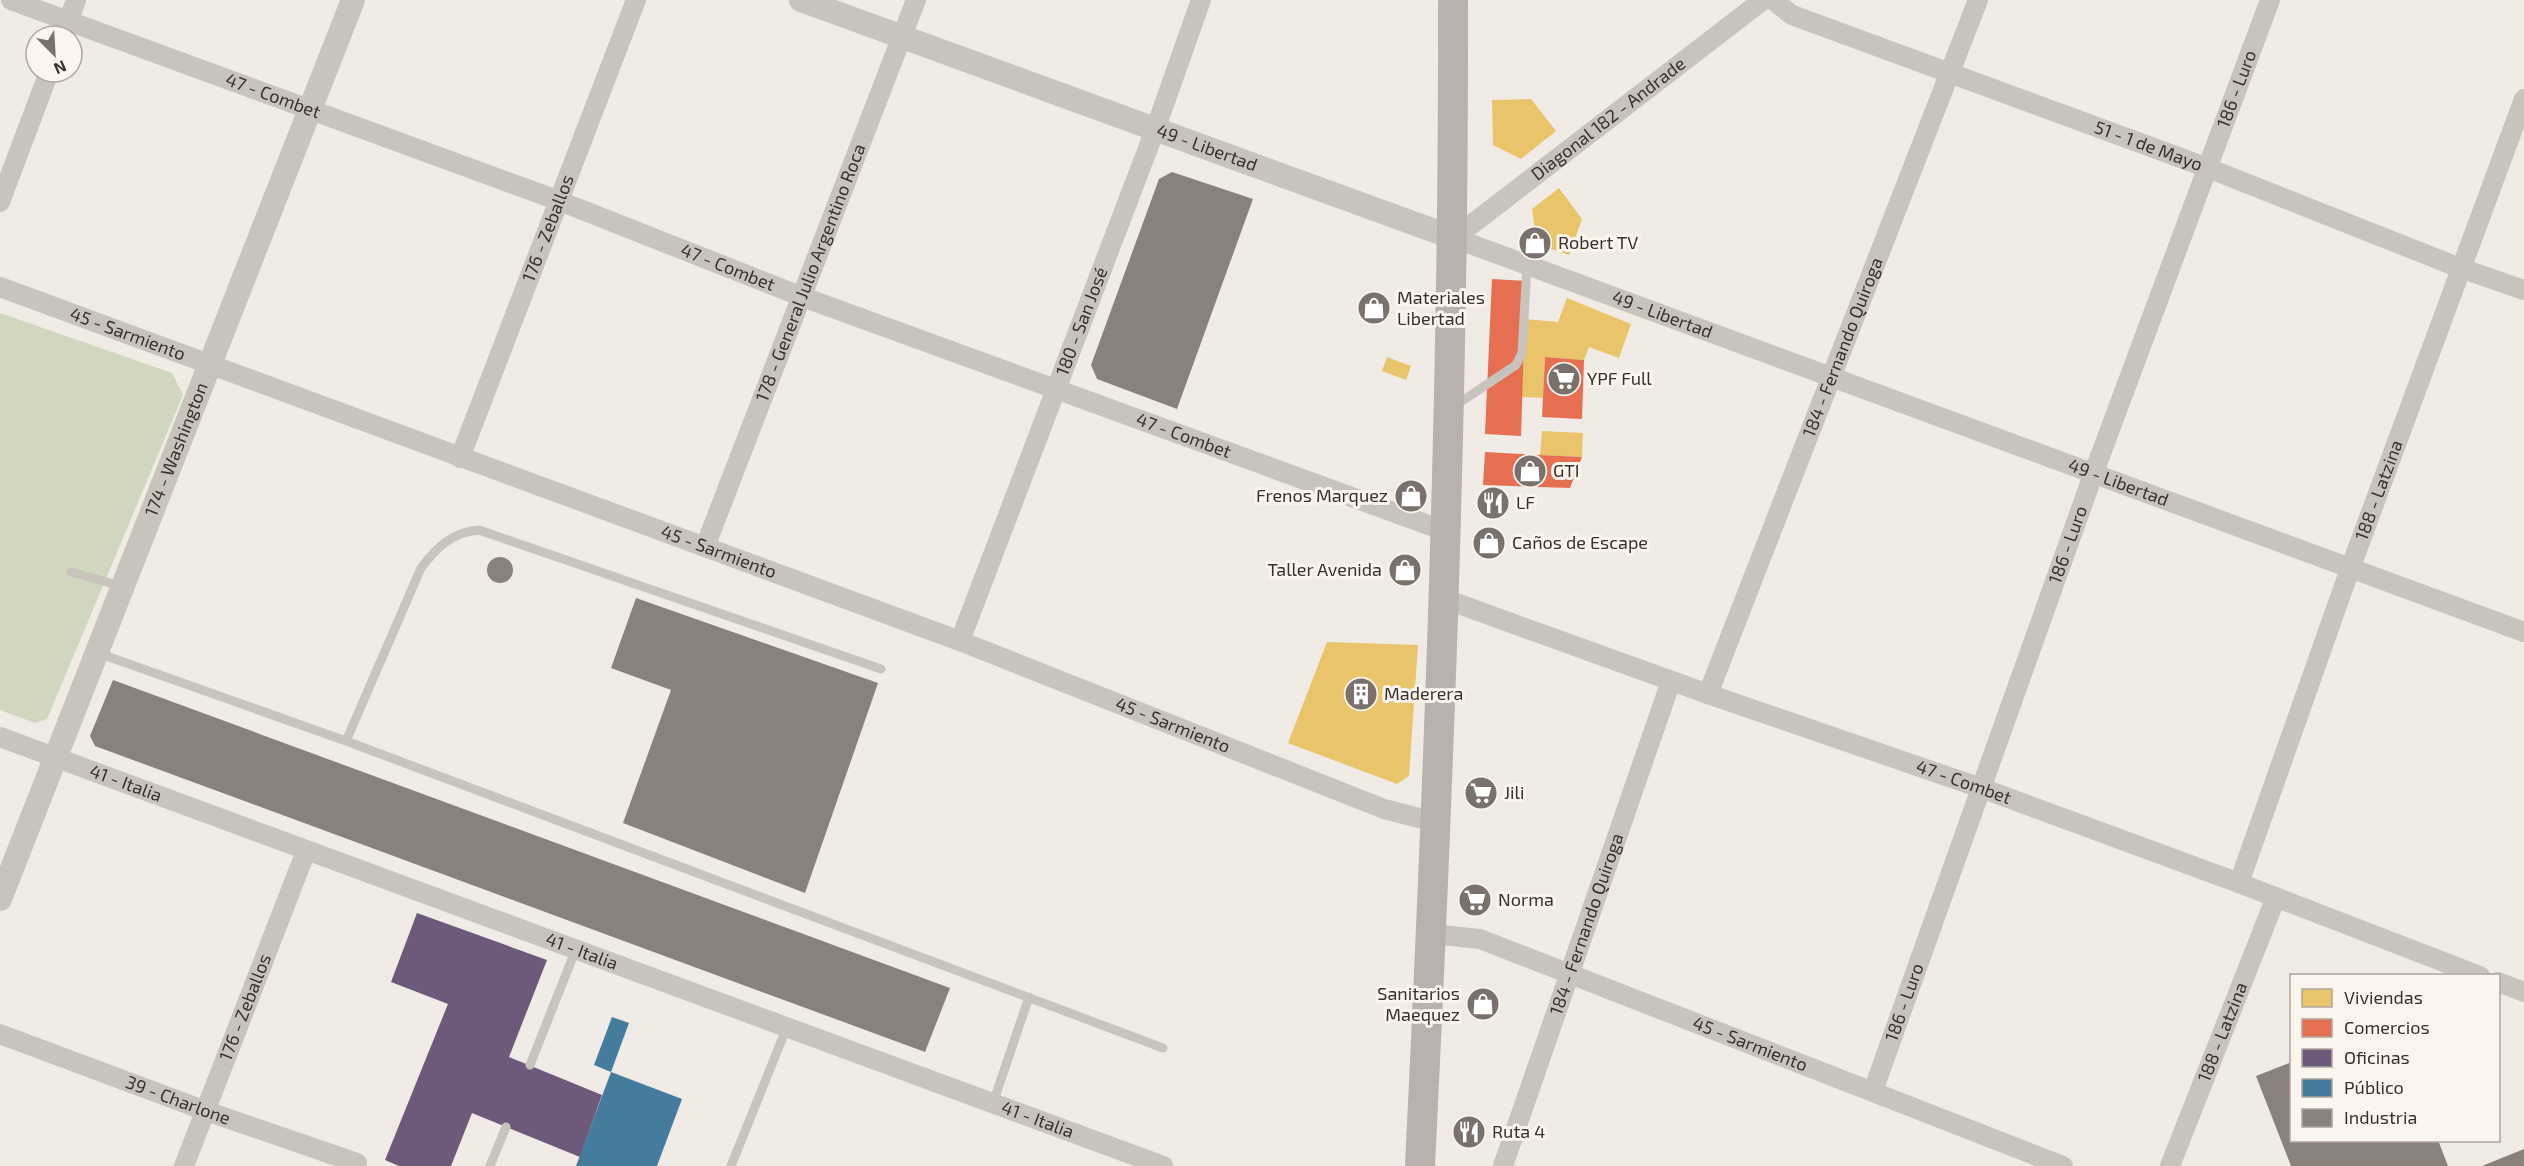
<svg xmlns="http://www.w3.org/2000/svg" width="2524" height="1166" viewBox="0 0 2524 1166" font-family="'Exo 2',sans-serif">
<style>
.green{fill:#d1d6bf}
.homes{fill:#e9c46a}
.shops{fill:#e76f51}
.offices{fill:#6d597a}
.public{fill:#457b9d}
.industry{fill:#8a817c}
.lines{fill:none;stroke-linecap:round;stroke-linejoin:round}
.service{stroke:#c9c3be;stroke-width:9}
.minor{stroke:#c9c3be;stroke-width:20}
.tertiary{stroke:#c9c3be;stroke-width:24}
.primary{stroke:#b8b1ad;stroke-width:30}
.labels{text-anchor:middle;stroke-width:6;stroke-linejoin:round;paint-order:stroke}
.street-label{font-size:18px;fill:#3b302b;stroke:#fbf5ee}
.poi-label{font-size:18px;fill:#3b302b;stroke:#fbf5ee;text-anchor:start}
</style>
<rect width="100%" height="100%" fill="#f0ebe5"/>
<path class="green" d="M0,313L172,373L183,395L47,719L35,723L0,710Z"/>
<path class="homes" d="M1531,99L1556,131L1521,159L1493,145L1492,100Z
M1559,188L1582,219L1569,255L1537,244L1532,209Z
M1567,298L1631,324L1619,358L1589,347L1584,360L1545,357L1543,398L1522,397L1525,319L1558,322Z
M1387,357L1411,366L1406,380L1382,371Z
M1542,431L1583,433L1582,457L1540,455Z
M1327,642L1418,645L1409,776L1397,784L1288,743Z"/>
<path class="shops" d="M1492,279L1526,281L1521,436L1485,434Z
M1545,357L1584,360L1582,419L1542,417Z
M1485,452L1540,455L1582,457L1570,488L1483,485Z"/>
<path class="offices" d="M417,913L547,960L509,1057L602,1095L580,1157L472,1113L451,1166H399L385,1160L448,1004L391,982Z"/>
<path class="public" d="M612,1017L629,1023L611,1072L682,1099L657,1166H576L611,1072L594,1065Z"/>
<path class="industry" d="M1172,172L1253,199L1177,409L1097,379L1091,365L1159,179Z
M487 570a13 13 0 1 1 26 0a13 13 0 1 1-26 0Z
M636,598L878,683L805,893L623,823L671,690L611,668Z
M113,680L950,988L925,1052L95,746L90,736Z
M2292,1062V1140H2438L2448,1166H2291L2256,1076Z
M2524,1149V1166H2482Z"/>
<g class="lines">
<path class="service" d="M1453,407L1516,365L1522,353L1527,265
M71,572L121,586
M98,653L346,741L1163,1048
M346,741L421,568C437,547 452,532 479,530L881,669
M530,1065L576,949
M993,1103L1029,997
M490,1166L506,1127
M731,1166L787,1027"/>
<g class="minor">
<path id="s1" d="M11,0L557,200L800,296L1445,531"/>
<path id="s2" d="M1773,0L1792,15L2208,168L2460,268L2524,290"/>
<path d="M63,36L76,0"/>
<path d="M0,202L49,72"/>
<path id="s3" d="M1454,238L2524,632"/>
<path id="s4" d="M1454,238L1763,0"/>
<path id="s5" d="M0,287L960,641L1384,809L1435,822"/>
<path id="s6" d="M460,458L636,0"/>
<path id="s7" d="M705,547L916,0"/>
<path id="s8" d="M1445,599L1708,694L1981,788L2239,883L2480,976"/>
<path id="s9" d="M960,641L1155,130L1201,0"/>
<path id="s10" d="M1708,694L1978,0"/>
<path id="s11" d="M0,737L1163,1166"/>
<path id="s12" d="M2239,883L2350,569L2524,99"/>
<path id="s13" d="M1432,934L1480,939L2063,1166"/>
<path d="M2498,982L2524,992"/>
<path id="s14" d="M0,1034L206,1111L357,1163"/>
<path id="s15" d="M1873,1091L2093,475L2270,0"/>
<path id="s16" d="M184,1166L306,851"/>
<path id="s17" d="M1503,1166L1671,681"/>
<path id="s18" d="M2170,1166L2276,897"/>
</g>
<g class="tertiary">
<path id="s19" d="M801,0L1454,238"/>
<path id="s20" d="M0,899L353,0"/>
</g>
<path class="primary" d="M1420,1166C1439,777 1454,389 1453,0"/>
</g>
<defs>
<g id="shop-disc" transform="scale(1.725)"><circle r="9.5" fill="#7a716c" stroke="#fbf5ee"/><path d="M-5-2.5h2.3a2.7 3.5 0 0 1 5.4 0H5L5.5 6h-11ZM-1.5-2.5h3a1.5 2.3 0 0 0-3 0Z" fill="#fff"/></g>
<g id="supermarket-disc" transform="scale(1.725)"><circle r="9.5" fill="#7a716c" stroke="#fbf5ee"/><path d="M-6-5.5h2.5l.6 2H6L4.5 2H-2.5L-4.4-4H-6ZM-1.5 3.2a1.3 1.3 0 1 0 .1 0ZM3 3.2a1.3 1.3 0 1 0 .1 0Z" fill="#fff"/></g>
<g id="restaurant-disc" transform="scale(1.725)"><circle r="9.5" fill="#7a716c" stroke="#fbf5ee"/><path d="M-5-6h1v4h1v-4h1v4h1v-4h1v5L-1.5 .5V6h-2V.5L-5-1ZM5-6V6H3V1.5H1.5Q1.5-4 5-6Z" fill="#fff"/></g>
<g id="building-disc" transform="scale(1.725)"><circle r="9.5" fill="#7a716c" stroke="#fbf5ee"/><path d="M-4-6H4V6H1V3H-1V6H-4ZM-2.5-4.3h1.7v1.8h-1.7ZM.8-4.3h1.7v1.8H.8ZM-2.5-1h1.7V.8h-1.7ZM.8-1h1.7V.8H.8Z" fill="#fff"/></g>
</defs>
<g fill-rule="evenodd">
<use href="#shop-disc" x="1535" y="243"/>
<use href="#shop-disc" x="1374" y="308"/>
<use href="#supermarket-disc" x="1564" y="379"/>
<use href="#shop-disc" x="1530" y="471"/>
<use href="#shop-disc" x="1411" y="496"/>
<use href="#restaurant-disc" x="1493" y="503"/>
<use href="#shop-disc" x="1489" y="543"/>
<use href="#shop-disc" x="1405" y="570"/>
<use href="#building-disc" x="1361" y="694"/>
<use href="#supermarket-disc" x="1481" y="793"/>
<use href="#supermarket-disc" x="1475" y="900"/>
<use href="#shop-disc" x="1483" y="1004"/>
<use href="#restaurant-disc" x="1469" y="1132"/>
</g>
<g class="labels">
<g class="street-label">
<text dy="6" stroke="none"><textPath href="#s15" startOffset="1066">186 - Luro</textPath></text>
<text dy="6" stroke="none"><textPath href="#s1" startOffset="279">47 - Combet</textPath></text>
<text dy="6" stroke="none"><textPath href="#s4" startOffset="195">Diagonal 182 - Andrade</textPath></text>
<text dy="6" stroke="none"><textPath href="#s2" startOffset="404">51 - 1 de Mayo</textPath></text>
<text dy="6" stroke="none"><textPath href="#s19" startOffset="432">49 - Libertad</textPath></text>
<text dy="6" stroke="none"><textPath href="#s6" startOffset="246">176 - Zeballos</textPath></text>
<text dy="6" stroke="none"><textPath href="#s1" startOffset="765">47 - Combet</textPath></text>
<text dy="6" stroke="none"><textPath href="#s7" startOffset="294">178 - General Julio Argentino Roca</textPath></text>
<text dy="6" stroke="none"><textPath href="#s3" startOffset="222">49 - Libertad</textPath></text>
<text dy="6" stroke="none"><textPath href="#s9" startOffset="342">180 - San José</textPath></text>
<text dy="6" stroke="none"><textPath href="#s5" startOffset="136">45 - Sarmiento</textPath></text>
<text dy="6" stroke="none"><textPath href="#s10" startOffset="372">184 - Fernando Quiroga</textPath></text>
<text dy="6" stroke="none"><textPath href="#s1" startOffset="1251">47 - Combet</textPath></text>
<text dy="6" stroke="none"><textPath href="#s20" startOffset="483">174 - Washington</textPath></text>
<text dy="6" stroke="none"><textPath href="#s3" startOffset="708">49 - Libertad</textPath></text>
<text dy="6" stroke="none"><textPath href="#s12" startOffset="417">188 - Latzina</textPath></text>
<text dy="6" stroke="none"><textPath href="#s15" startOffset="580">186 - Luro</textPath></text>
<text dy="6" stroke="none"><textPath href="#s5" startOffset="766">45 - Sarmiento</textPath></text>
<text dy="6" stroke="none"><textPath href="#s5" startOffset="1252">45 - Sarmiento</textPath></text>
<text dy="6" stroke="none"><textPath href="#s11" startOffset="134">41 - Italia</textPath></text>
<text dy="6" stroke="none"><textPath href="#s8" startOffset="550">47 - Combet</textPath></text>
<text dy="6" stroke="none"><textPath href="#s17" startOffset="256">184 - Fernando Quiroga</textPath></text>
<text dy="6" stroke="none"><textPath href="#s11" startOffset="620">41 - Italia</textPath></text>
<text dy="6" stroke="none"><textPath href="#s15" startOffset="94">186 - Luro</textPath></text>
<text dy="6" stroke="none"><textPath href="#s16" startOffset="170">176 - Zeballos</textPath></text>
<text dy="6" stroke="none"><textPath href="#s18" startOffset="144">188 - Latzina</textPath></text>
<text dy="6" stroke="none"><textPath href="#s13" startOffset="338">45 - Sarmiento</textPath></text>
<text dy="6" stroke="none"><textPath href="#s14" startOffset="190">39 - Charlone</textPath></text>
<text dy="6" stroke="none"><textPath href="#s11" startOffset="1106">41 - Italia</textPath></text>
</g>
<g class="poi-label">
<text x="1558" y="249">Robert TV</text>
<text x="1397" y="304">Materiales<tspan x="1397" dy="21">Libertad</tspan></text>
<text x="1587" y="385">YPF Full</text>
<text x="1553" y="477">GTI</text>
<text x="1388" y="502" text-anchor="end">Frenos Marquez</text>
<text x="1516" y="509">LF</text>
<text x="1512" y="549">Caños de Escape</text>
<text x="1382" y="576" text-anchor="end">Taller Avenida</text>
<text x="1384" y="700">Maderera</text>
<text x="1504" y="799">Jili</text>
<text x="1498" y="906">Norma</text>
<text x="1460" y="1000" text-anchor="end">Sanitarios<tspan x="1460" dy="21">Maequez</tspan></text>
<text x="1492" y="1138">Ruta 4</text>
</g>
</g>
<rect x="2290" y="974" width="210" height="168" fill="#fbf5ee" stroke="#aea6a0" stroke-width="1.5"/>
<rect x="2302" y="989" width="30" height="18" fill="#e9c46a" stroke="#aea6a0" stroke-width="1.5"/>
<text x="2344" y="1004" font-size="18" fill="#3b302b">Viviendas</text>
<rect x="2302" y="1019" width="30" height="18" fill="#e76f51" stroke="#aea6a0" stroke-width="1.5"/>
<text x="2344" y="1034" font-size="18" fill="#3b302b">Comercios</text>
<rect x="2302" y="1049" width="30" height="18" fill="#6d597a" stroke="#aea6a0" stroke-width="1.5"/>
<text x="2344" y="1064" font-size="18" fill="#3b302b">Oficinas</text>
<rect x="2302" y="1079" width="30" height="18" fill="#457b9d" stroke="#aea6a0" stroke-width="1.5"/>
<text x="2344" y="1094" font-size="18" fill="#3b302b">Público</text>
<rect x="2302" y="1109" width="30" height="18" fill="#8a817c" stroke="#aea6a0" stroke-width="1.5"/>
<text x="2344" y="1124" font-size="18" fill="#3b302b">Industria</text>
<g transform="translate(54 54) rotate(156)"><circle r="28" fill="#fbf5ee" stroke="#aea6a0" stroke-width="1.5"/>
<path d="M0-4.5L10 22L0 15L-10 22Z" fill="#7a716c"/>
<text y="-9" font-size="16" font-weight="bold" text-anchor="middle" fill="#3b302b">N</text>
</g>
</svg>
